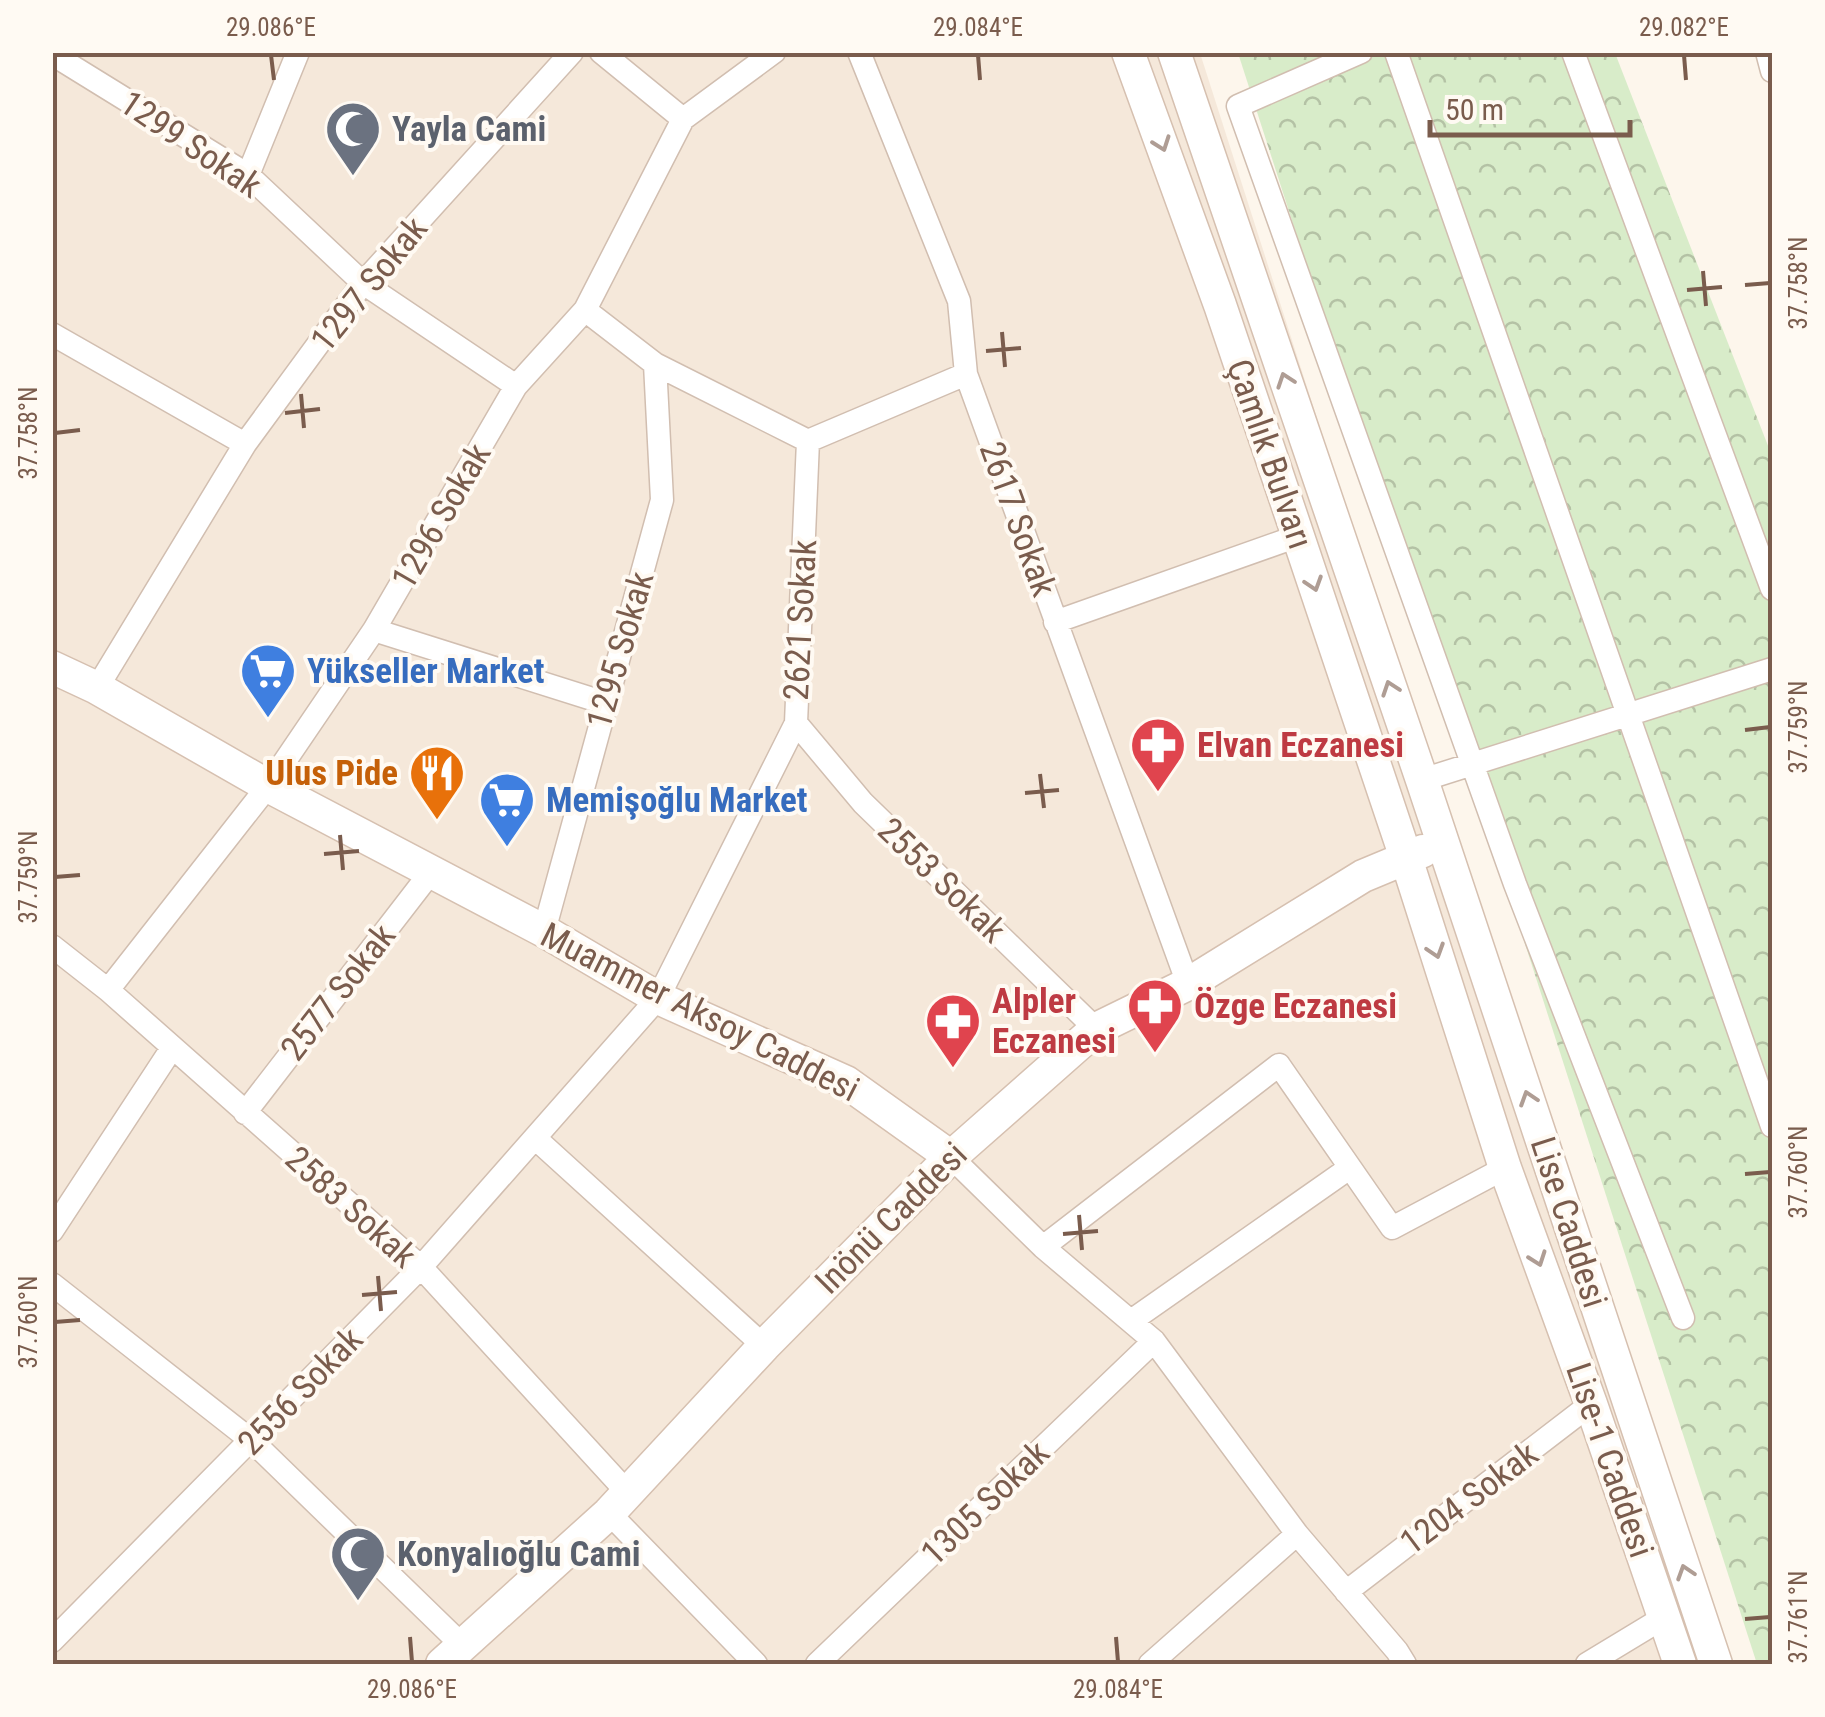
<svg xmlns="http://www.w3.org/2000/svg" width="1825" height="1717" viewBox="0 0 1825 1717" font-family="'Roboto Condensed',sans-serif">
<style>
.residential{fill:#f5e8da}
.forest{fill:url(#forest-crowns)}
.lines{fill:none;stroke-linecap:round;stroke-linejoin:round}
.street-casing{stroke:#d1beb0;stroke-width:25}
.secondary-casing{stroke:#d6c0b0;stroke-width:35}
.street{stroke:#fff;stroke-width:22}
.secondary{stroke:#fff;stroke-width:32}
.oneway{stroke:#af9d94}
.ticks{fill:none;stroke:#7a5c4d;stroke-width:4}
.labels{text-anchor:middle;stroke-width:8;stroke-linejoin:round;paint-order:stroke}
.worship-label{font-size:35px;font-weight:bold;fill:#5b616d;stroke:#fffaf3;text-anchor:start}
.street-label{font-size:35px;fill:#7a5c4d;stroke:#fffaf3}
.shop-label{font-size:35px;font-weight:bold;fill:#366cbe;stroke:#fffaf3;text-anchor:start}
.health-label{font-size:35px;font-weight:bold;fill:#be3a42;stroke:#fffaf3;text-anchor:start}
.food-label{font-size:35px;font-weight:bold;fill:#c56008;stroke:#fffaf3;text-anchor:end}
.neatline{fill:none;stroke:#7a5c4d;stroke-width:4}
.ticks-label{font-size:25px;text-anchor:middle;fill:#7a5c4d}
</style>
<defs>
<pattern id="forest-crowns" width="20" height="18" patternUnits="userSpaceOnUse" patternTransform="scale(2.5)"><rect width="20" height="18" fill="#d8ecc9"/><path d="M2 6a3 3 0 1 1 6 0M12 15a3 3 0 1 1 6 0" fill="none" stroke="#b4c2a5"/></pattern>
</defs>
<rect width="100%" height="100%" fill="#fdf6ec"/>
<path class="residential" d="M52,53H1200L1716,1664H53Z"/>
<path class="forest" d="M1238,53H1615L1772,456V1664H1757Z"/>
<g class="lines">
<g class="street-casing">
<path id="street" d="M601,52L683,119
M859,52L959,301L966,374L1188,984
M1361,52L1238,106L1515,884L1683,1318
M1396,52L1772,1126
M1573,52L1772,589
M1767,52L1772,71
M52,54L248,175L363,283L516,386
M248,175L298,52
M585,310L655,364L808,441
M52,334L245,444
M1055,622L1298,536
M374,630L605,703
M97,688L245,444L363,283L572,52
M796,723L863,803L1096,1029
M1422,780L1772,669
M544,931L662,500L655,364
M52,946L108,990L421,1267L627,1492
M108,990L268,786L374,630L516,386L585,310L683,119L774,52
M245,1113L431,872
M535,1138L764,1346
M951,1157L1043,1247L1154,1341L1297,1534L1397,1651L1405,1664
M52,1231L172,1048
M1043,1247L1279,1065L1392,1228L1505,1168
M52,1284L252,1441L462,1645
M1131,1321L1348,1169
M609,1513L756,1664
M1346,1592L1591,1404
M52,1641L421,1267L658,998L796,723L808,441L966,374
M817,1664L1154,1341
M1150,1664L1297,1534
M1587,1664L1663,1618"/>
</g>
<g class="secondary-casing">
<path id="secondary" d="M1128,52L1220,305L1298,536L1406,858L1505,1168L1591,1404L1680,1664
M1174,52L1422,780L1716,1664
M52,667L97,688L268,786L544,931L658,998L846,1082L951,1157
M442,1664L609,1513L764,1346L951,1157L1096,1029L1188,984L1363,876L1423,851"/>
</g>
<use href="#street" class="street"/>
<use href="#secondary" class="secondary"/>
</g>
<defs><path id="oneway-chevron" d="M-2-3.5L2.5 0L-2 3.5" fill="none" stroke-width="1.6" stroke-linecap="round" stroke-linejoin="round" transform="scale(2.5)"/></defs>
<g class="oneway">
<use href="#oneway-chevron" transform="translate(1162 144) rotate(70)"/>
<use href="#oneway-chevron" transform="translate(1285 380) rotate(-109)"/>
<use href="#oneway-chevron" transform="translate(1314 584) rotate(72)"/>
<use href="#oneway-chevron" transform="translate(1390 688) rotate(-109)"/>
<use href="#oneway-chevron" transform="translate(1436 951) rotate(72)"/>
<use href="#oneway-chevron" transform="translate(1528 1098) rotate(-108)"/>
<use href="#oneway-chevron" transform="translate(1538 1259) rotate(70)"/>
<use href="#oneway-chevron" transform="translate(1685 1572) rotate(-108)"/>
</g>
<path class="ticks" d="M271,55L274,80M978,55L980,80M1684,55L1686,80M1703,271L1706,306M1745,285L1770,283M1687,290L1722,287M1002,332L1005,367M986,351L1021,348M301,394L304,428M285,413L320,409M55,433L80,430M1745,730L1770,727M1040,774L1044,808M1025,793L1059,790M340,835L343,870M324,854L359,851M55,877L80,875M1745,1174L1770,1172M1079,1215L1082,1250M1063,1234L1098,1231M378,1276L381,1311M362,1295L397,1292M55,1322L80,1320M1745,1619L1770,1617M410,1637L412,1662M1116,1637L1118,1662"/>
<defs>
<g id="mosque-pin" transform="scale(2.875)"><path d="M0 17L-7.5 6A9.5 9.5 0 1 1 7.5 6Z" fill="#6b7280" stroke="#fffaf3"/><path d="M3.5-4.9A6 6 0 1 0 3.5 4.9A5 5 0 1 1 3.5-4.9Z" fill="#fff"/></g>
<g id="supermarket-pin" transform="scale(2.875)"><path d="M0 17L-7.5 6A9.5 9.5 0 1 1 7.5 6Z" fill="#3f7fe0" stroke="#fffaf3"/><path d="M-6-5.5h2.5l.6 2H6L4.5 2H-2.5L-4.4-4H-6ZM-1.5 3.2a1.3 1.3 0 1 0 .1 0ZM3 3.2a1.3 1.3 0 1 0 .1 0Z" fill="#fff"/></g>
<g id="pharmacy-pin" transform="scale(2.875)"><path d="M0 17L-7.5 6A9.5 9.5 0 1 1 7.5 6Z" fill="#e0444e" stroke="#fffaf3"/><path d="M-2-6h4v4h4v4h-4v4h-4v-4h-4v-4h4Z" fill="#fff"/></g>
<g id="restaurant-pin" transform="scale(2.875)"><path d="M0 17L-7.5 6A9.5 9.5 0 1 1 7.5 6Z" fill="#e8710a" stroke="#fffaf3"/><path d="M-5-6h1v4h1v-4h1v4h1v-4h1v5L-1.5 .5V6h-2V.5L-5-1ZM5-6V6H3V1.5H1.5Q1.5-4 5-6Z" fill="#fff"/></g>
</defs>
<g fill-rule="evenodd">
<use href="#mosque-pin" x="353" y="129"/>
<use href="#supermarket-pin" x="268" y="671"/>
<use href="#pharmacy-pin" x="1158" y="745"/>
<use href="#restaurant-pin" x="437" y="773"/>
<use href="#supermarket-pin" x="507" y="800"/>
<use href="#pharmacy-pin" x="1155" y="1006"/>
<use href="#pharmacy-pin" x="953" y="1021"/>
<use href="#mosque-pin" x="358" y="1554"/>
</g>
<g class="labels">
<g class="worship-label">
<text x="392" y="141">Yayla Cami</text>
<text x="397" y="1566">Konyalıoğlu Cami</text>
</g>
<g class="street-label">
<text transform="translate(191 144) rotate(34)" y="12">1299 Sokak</text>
<text transform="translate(369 284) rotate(-51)" y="12">1297 Sokak</text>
<text transform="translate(1270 454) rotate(71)" y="12">Çamlık Bulvarı</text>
<text transform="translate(441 516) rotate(-60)" y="12">1296 Sokak</text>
<text transform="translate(1018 519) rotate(70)" y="12">2617 Sokak</text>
<text transform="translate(800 620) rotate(-87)" y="12">2621 Sokak</text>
<text transform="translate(620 650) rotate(-74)" y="12">1295 Sokak</text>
<text transform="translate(942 880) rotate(44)" y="12">2553 Sokak</text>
<text transform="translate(338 992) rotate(-52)" y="12">2577 Sokak</text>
<text transform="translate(700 1012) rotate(27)" y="12">Muammer Aksoy Caddesi</text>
<text transform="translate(351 1207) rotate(42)" y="12">2583 Sokak</text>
<text transform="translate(891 1218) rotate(-45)" y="12">Inönü Caddesi</text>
<text transform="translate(1569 1222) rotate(72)" y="12">Lise Caddesi</text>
<text transform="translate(300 1391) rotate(-46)" y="12">2556 Sokak</text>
<text transform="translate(1610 1460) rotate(71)" y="12">Lise-1 Caddesi</text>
<text transform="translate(1469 1498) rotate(-37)" y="12">1204 Sokak</text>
<text transform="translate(985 1503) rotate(-44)" y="12">1305 Sokak</text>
</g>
<g class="shop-label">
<text x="307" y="683">Yükseller Market</text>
<text x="546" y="812">Memişoğlu Market</text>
</g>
<g class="health-label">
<text x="1197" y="757">Elvan Eczanesi</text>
<text x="992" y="1013">Alpler<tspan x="992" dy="40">Eczanesi</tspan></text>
<text x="1194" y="1018">Özge Eczanesi</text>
</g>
<g class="food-label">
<text x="398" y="785">Ulus Pide</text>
</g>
</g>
<rect width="1825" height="1717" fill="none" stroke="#fffaf3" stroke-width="110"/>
<path d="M1430 120v15h200v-15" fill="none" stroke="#7a5c4d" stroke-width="5"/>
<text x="1445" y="120" font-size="30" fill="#7a5c4d" stroke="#fffaf3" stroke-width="8" paint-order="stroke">50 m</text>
<rect x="55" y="55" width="1715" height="1607" class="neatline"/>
<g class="ticks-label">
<text x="271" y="36">29.086°E</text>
<text x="978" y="36">29.084°E</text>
<text x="1684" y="36">29.082°E</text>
<text transform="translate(1798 283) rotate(-90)" y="9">37.758°N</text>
<text transform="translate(28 433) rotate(-90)" y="9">37.758°N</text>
<text transform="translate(1798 727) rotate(-90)" y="9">37.759°N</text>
<text transform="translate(28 877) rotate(-90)" y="9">37.759°N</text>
<text transform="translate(1798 1172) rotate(-90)" y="9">37.760°N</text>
<text transform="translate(28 1322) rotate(-90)" y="9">37.760°N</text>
<text transform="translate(1798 1617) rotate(-90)" y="9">37.761°N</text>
<text x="412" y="1698">29.086°E</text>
<text x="1118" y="1698">29.084°E</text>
</g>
</svg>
